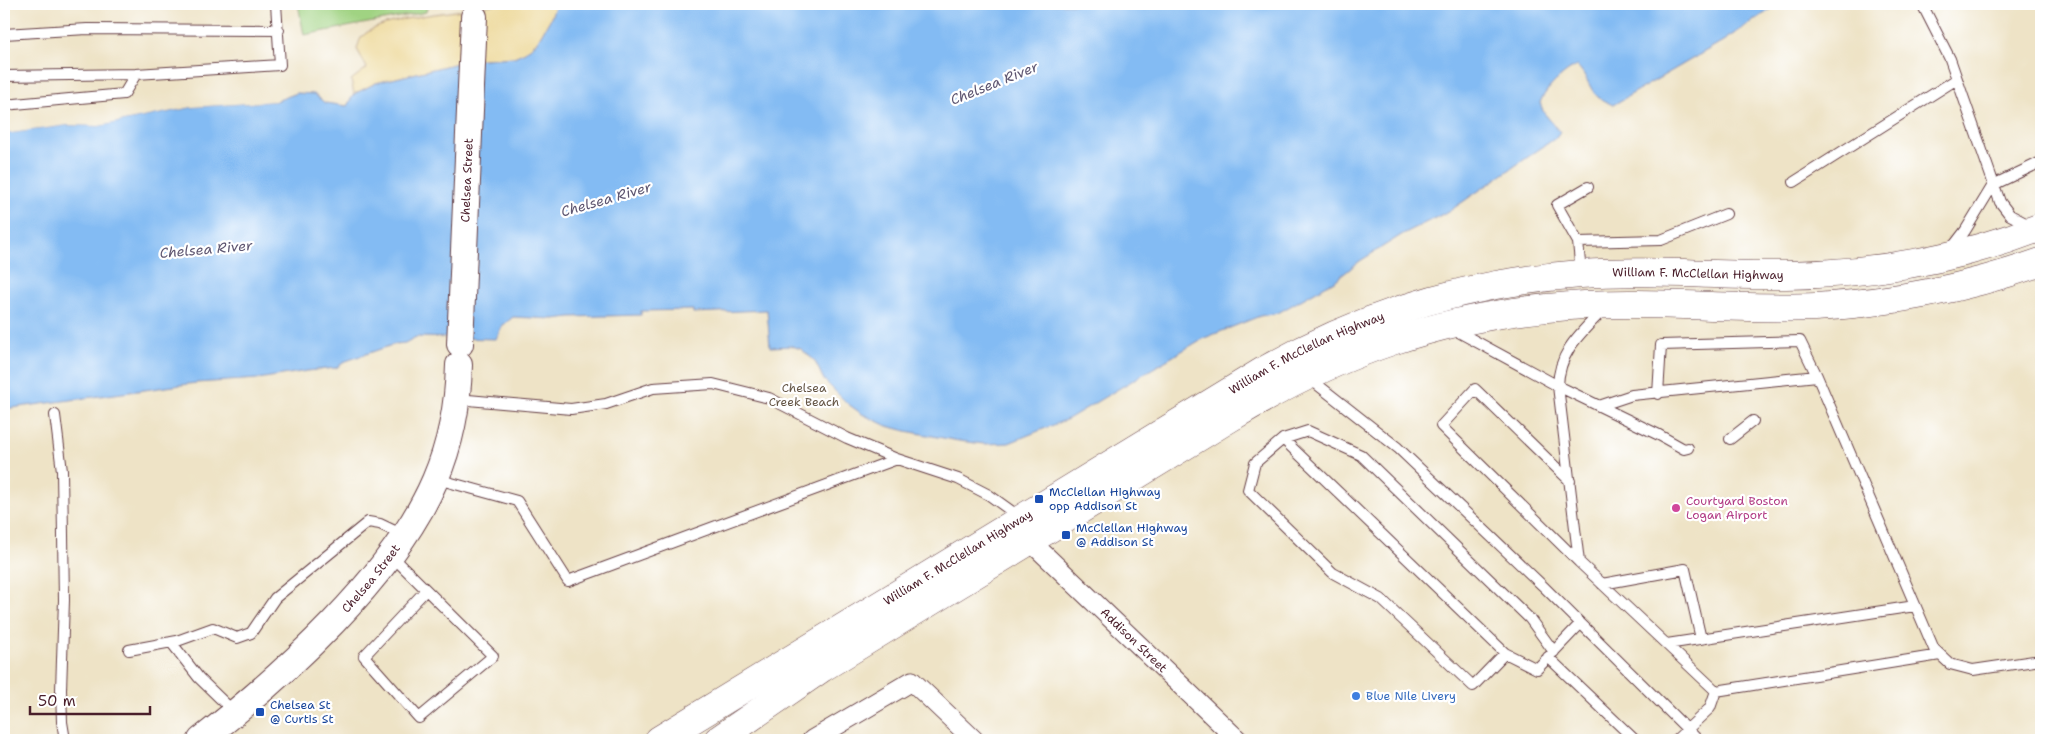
<svg xmlns="http://www.w3.org/2000/svg" width="2045" height="744" font-family="'Shantell Sans',sans-serif">
<style>
.green{fill:#a0d382;stroke:#757956}
.sand{fill:#eeda9e;stroke:#9c7c64}
.water{fill:#83bbf3;stroke:#666d8f}
.pier{fill:#eee3c6}
.lines{fill:none;stroke-linecap:round;stroke-linejoin:round}
.service-casing{stroke:#633c42;stroke-width:12}
.minor-casing{stroke:#633c42;stroke-width:21}
.secondary-casing{stroke:#633c42;stroke-width:28}
.trunk-casing{stroke:#633c42;stroke-width:29}
.service{stroke:#fff;stroke-width:10}
.minor{stroke:#fff;stroke-width:19}
.secondary{stroke:#fff;stroke-width:26}
.trunk{stroke:#fff;stroke-width:28}
.transit-dot{fill:#1a4fb4;stroke:#fff;stroke-width:2}
.hotel-dot{fill:#d1479c;stroke:#fff;stroke-width:2}
.shop-dot{fill:#3f7fe0;stroke:#fff;stroke-width:2}
.labels{text-anchor:middle;stroke-width:4.5;stroke-linejoin:round;paint-order:stroke}
.street-label{font-size:12px;fill:#4a1f2b;stroke:#fff}
.park-label{font-size:12px;fill:#645545;stroke:#fff}
.transit-label{font-size:12px;fill:#164399;stroke:#fff;text-anchor:start}
.hotel-label{font-size:12px;fill:#b23c85;stroke:#fff;text-anchor:start}
.shop-label{font-size:12px;fill:#366cbe;stroke:#fff;text-anchor:start}
.water-label{font-size:14px;font-style:italic;fill:#5e5671;stroke:#fff}
</style>
<rect width="100%" height="100%" fill="#fff"/>
<filter id="ink" filterUnits="userSpaceOnUse"><feTurbulence type="fractalNoise" baseFrequency=".02" numOctaves="2"/><feDisplacementMap in="SourceGraphic" scale="10" xChannelSelector="R" yChannelSelector="G"/><feConvolveMatrix kernelMatrix="1 2 1 2 8 2 1 2 1" color-interpolation-filters="sRGB"/></filter>
<filter id="wash" filterUnits="userSpaceOnUse"><feTurbulence type="fractalNoise" baseFrequency=".0096" numOctaves="4" result="noise"/><feDisplacementMap in="SourceGraphic" scale="20" xChannelSelector="R" yChannelSelector="G"/><feGaussianBlur stdDeviation="1.12" result="paint"/><feColorMatrix in="noise" values="0 0 0 0 0 0 0 0 0 0 0 0 0 0 0 0 0 1.4 0 .05"/><feComposite in="paint" operator="in"/></filter>
<g filter="url(#wash)">
<rect width="100%" height="100%" fill="#eee3c6"/>
<path class="green" d="M 298,4 L 428,4 L 426,12 L 304,35 Z"/>
<path class="sand" d="M 494,4 L 556,4 L 551,18 L 537,42 L 526,52 L 514,57 L 470,60 L 376,83 L 354,94 L 351,80 L 367,68 L 357,49 C 358,46 359,41 361,38 C 378,15 465,13 494,4 Z"/>
<path class="water" d="M 556,4 L 1779,4 L 1723,41 L 1613,105 C 1607,102 1600,100 1595,94 C 1588,85 1586,74 1577,66 C 1565,71 1544,90 1540,103 L 1544,113 L 1560,132 L 1557,137 L 1451,210 L 1403,234 L 1360,261 L 1336,280 L 1278,313 L 1260,316 L 1202,339 L 1068,419 L 1009,443 L 984,444 L 959,441 L 906,431 L 887,426 L 862,414 L 848,404 L 824,380 L 815,361 L 801,349 L 792,346 L 770,347 L 767,310 L 693,313 L 693,310 L 641,311 L 641,315 L 570,317 L 554,319 L 513,317 L 502,326 L 496,339 L 416,337 L 405,343 L 395,344 L 346,361 L 336,368 L 307,371 L 258,379 L 196,383 L 4,409 L 4,134 L 68,125 L 99,126 L 193,107 L 276,101 L 297,93 L 314,94 L 325,103 L 347,106 L 354,94 L 376,83 L 470,60 L 514,57 L 525,52 L 537,42 L 551,18 Z"/>
<path class="pier" d="M 274,99 L 276,101 L 192,107 L 99,126 L 68,125 L 4,134 L 4,131 L 68,123 L 99,124 L 192,104 Z"/>
</g>
<g filter="url(#ink)">
<g class="lines">
<g class="service-casing">
<path id="service" d="M 1922,4 L 1950,59 L 2000,202 L 2010,215 L 2031,226
M 4,34 L 87,29 L 279,30
M 4,76 L 136,74
M 4,105 L 124,94 L 136,74 L 280,65 L 276,4
M 1794,182 L 1957,79
M 1578,242 L 1661,240 L 1726,214
M 1952,248 L 1965,231 L 1993,185 L 2041,162
M 1581,273 L 1578,242 L 1557,205 L 1588,187
M 1603,310 C 1580,334 1559,351 1558,386 L 1579,562 L 1716,691
M 1453,329 L 1558,386 L 1659,435 L 1684,449 L 1688,448
M 1309,378 L 1398,448 L 1544,587 L 1698,740
M 1658,394 L 1661,345 L 1800,341 L 1817,376 L 1934,649 L 1950,664 L 1973,670 L 2041,660
M 457,399 L 571,409 L 606,404 L 653,388 L 713,384 L 769,398 L 847,438 L 897,459
M 1599,406 L 1632,395 L 1817,376
M 55,415 L 62,471 L 64,600 L 61,690 L 62,722 L 65,740
M 1283,439 L 1308,431 L 1361,455 L 1530,619 L 1554,652
M 1730,439 L 1753,421
M 437,479 L 517,501 L 568,581 L 897,459 L 958,479 L 989,495 L 1021,518
M 1570,481 L 1475,389 L 1441,426 L 1579,562
M 391,555 L 493,656 L 419,718 L 364,656 L 426,590
M 1602,584 L 1685,569 L 1701,639
M 171,642 L 199,678 L 234,712
M 1667,644 L 1915,606
M 129,650 L 177,641 L 213,628 L 237,638 L 251,633 L 275,598 L 368,522 L 380,524 L 403,535
M 1505,653 L 1283,439 L 1255,463 L 1248,490 L 1333,573 L 1381,599 L 1473,686 L 1505,653 L 1537,669 L 1580,624
M 1548,657 L 1635,740
M 1716,691 L 1940,655
M 1676,740 L 1710,708 L 1716,691"/>
</g>
<g class="minor-casing">
<g id="minor">
<path id="s1" d="M 1029,540 L 1238,740"/>
<path d="M 812,740 L 912,681 L 974,740"/>
</g>
</g>
<g class="secondary-casing">
<g id="secondary">
<path id="s2" d="M 460,344 L 474,17"/>
<path id="s3" d="M 201,740 C 283,676 394,576 435,480 C 451,443 458,404 459,365"/>
</g>
</g>
<g class="trunk-casing">
<g id="trunk">
<path id="s4" d="M 659,740 L 1265,370 C 1362,315 1469,282 1581,274 C 1649,269 1718,276 1786,275 C 1873,274 1960,259 2041,227"/>
<path d="M 718,740 L 822,668 L 1230,418 C 1339,352 1443,315 1570,306 C 1652,300 1733,310 1815,307 C 1892,303 1968,288 2041,262"/>
</g>
</g>
<use href="#service" class="service"/>
<use href="#minor" class="minor"/>
<use href="#secondary" class="secondary"/>
<use href="#trunk" class="trunk"/>
</g>
</g>
<g class="transit-dot">
<rect x="1034" y="494" width="10" height="10" rx="2.5"/>
<rect x="1061" y="530" width="10" height="10" rx="2.5"/>
<rect x="255" y="707" width="10" height="10" rx="2.5"/>
</g>
<circle class="hotel-dot" cx="1676" cy="508" r="5"/>
<circle class="shop-dot" cx="1356" cy="696" r="5"/>
<g class="labels">
<g class="street-label">
<text dy="4" stroke="none"><textPath href="#s2" startOffset="164">Chelsea Street</textPath></text>
<text dy="4" stroke="none"><textPath href="#s4" startOffset="1160">William F. McClellan Highway</textPath></text>
<text dy="4" stroke="none"><textPath href="#s4" startOffset="755">William F. McClellan Highway</textPath></text>
<text dy="4" stroke="none"><textPath href="#s4" startOffset="350">William F. McClellan Highway</textPath></text>
<text dy="4" stroke="none"><textPath href="#s3" startOffset="235">Chelsea Street</textPath></text>
<text dy="4" stroke="none"><textPath href="#s1" startOffset="145">Addison Street</textPath></text>
</g>
<g class="park-label">
<text x="804" y="392">Chelsea<tspan x="804" dy="14">Creek Beach</tspan></text>
</g>
<g class="transit-label">
<text x="1049" y="496">McClellan Highway<tspan x="1049" dy="14">opp Addison St</tspan></text>
<text x="1076" y="532">McClellan Highway<tspan x="1076" dy="14">@ Addison St</tspan></text>
<text x="270" y="709">Chelsea St<tspan x="270" dy="14">@ Curtis St</tspan></text>
</g>
<g class="hotel-label">
<text x="1686" y="505">Courtyard Boston<tspan x="1686" dy="14">Logan Airport</tspan></text>
</g>
<g class="shop-label">
<text x="1366" y="700">Blue Nile Livery</text>
</g>
<g class="water-label">
<text transform="translate(994 83) rotate(-22)" y="5">Chelsea River</text>
<text transform="translate(606 199) rotate(-16)" y="5">Chelsea River</text>
<text transform="translate(206 249) rotate(-5)" y="5">Chelsea River</text>
</g>
</g>
<rect width="2045" height="744" fill="none" stroke="#fff" stroke-width="20"/>
<path d="M30 706v8h120v-8" fill="none" stroke="#4a1f2b" stroke-width="2.5"/>
<text x="38" y="706" font-size="15" fill="#4a1f2b" stroke="#ffffff" stroke-width="4" paint-order="stroke">50 m</text>
</svg>
